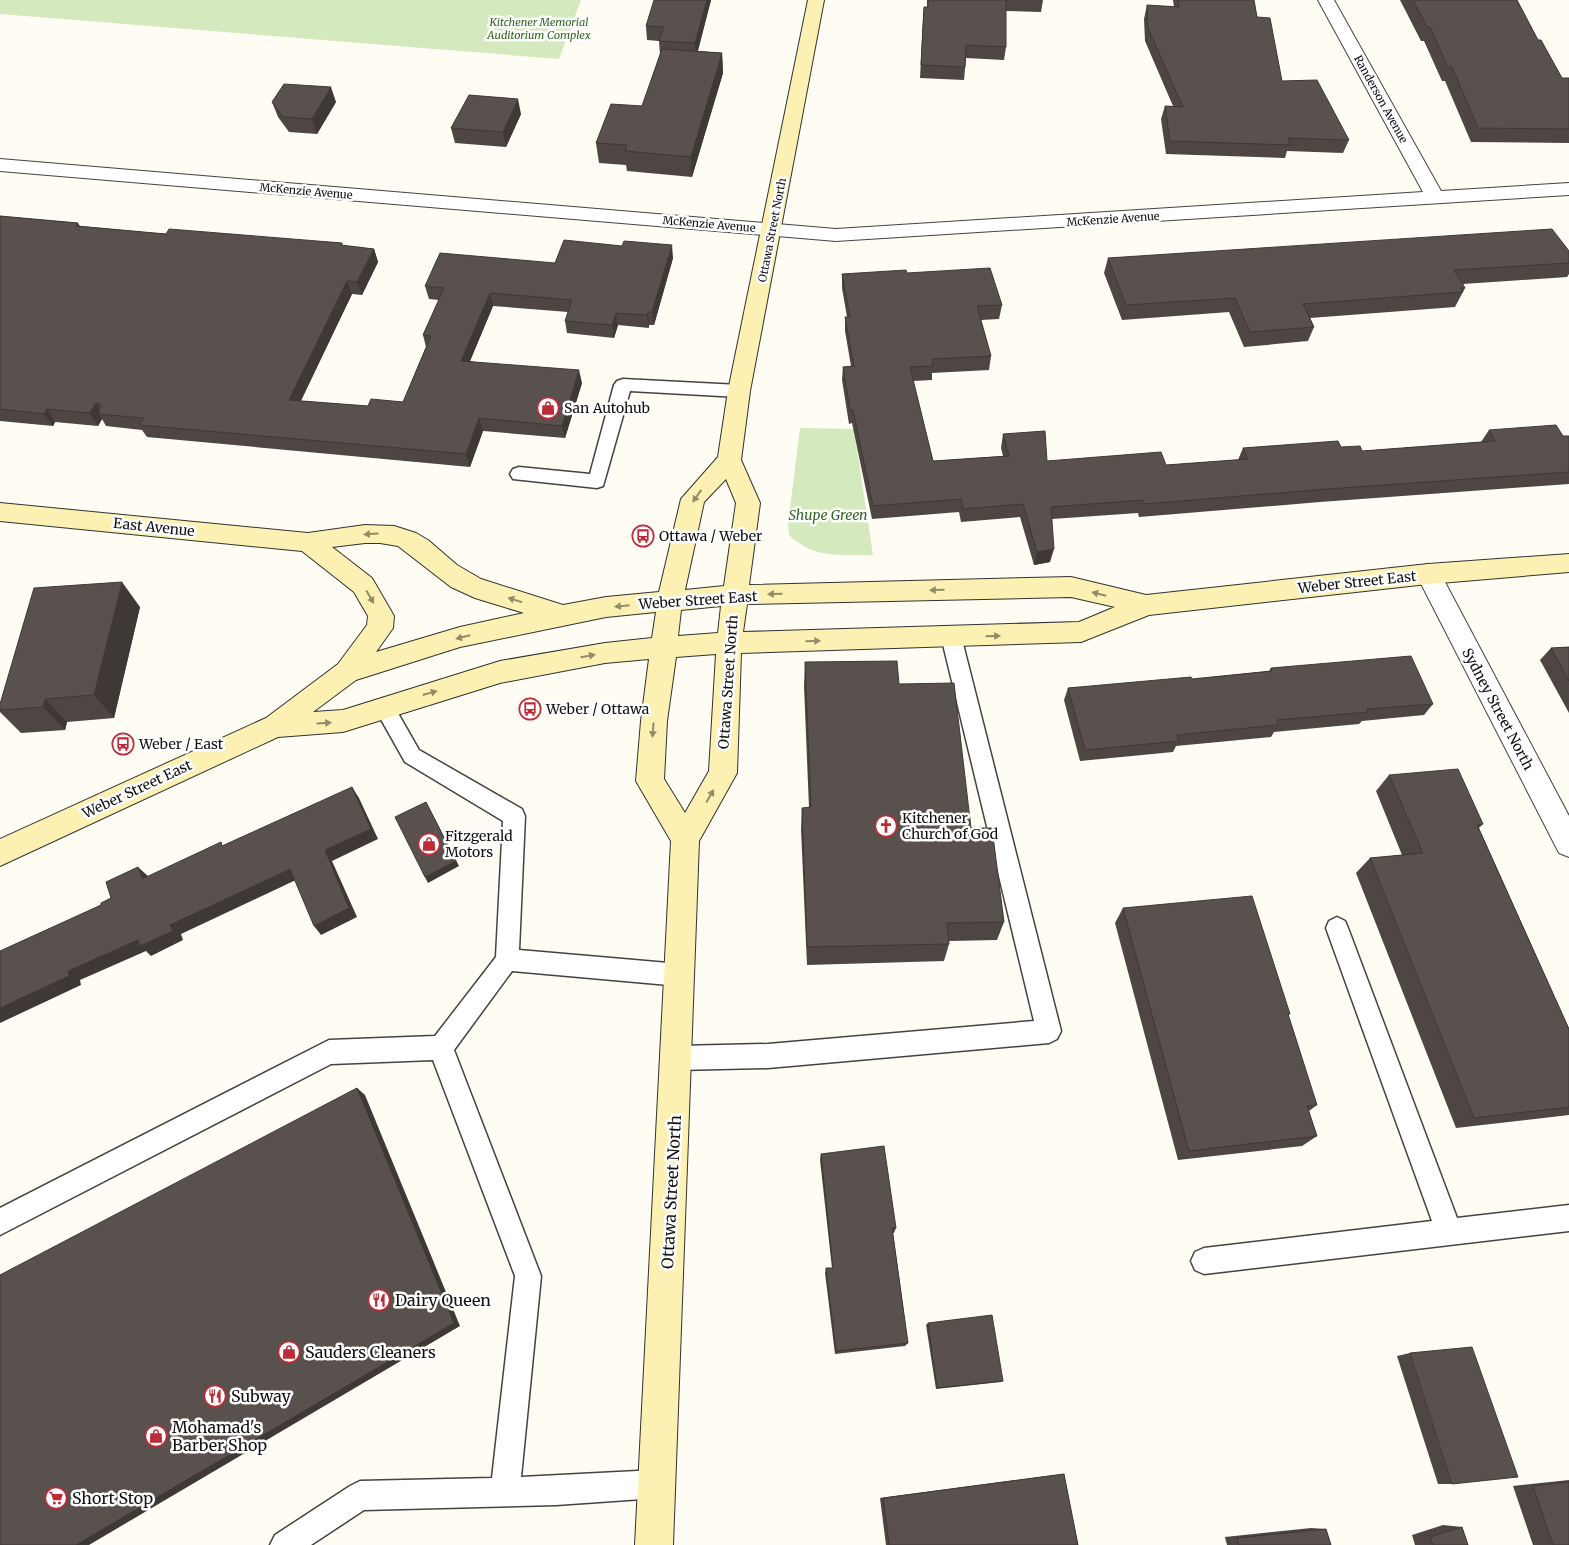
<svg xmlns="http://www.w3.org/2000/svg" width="1569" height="1545" font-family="Merriweather,serif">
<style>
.green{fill:#d5e9be}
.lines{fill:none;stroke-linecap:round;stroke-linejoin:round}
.lane-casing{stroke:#434343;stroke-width:3}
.street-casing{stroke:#434343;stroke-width:2}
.secondary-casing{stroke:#323232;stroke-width:2}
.lane{fill:#fff;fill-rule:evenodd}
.street{fill:#fff;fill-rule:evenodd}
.secondary{fill:#fcf1b2;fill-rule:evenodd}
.wall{fill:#4d4642}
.shaded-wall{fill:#3e3936}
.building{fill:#59514d;stroke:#3e3936}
.oneway{fill:#928c69}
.labels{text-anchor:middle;stroke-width:5;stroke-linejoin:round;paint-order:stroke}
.far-park-label{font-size:11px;font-style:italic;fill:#326722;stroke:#fff}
.far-street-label{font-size:11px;fill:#101010;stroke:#fff}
.poi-label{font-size:14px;fill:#101010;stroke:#fff;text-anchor:start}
.park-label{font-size:14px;font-style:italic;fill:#326722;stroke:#fff}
.street-label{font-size:14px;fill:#101010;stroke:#fff}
.near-street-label{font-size:16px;fill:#101010;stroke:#fff}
.near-poi-label{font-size:16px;fill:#101010;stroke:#fff;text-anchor:start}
</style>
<rect width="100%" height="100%" fill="#fffcf4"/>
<path class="green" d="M 0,0 L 581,0 L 559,59 L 0,14 Z
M 800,428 L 854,429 L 873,555 C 841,555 814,559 789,535 L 788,525 Z"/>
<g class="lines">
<g class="lane-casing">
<path id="lane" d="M 623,379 L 739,385 L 745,387 L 748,391 L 745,395 L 739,397 L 630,391 L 603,486 L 597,488 L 513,479 L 510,474 L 513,469 L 519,467 L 590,474 L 614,385 L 617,381 Z
M 951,628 L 958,630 L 961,636 L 1061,1031 L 1057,1039 L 1049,1043 L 768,1068 L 677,1070 L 668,1066 L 665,1058 L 668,1050 L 677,1046 L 768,1044 L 1034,1021 L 941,636 L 944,630 Z
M 384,698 L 391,701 L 419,750 L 522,809 L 525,816 L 519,950 L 680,964 L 688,967 L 692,975 L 688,983 L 680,986 L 512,971 L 454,1050 L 541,1276 L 521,1477 L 657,1470 L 667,1474 L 671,1484 L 667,1494 L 657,1498 L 556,1505 L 364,1510 L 311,1545 L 270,1545 L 275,1535 L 350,1486 L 360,1481 L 492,1478 L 515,1276 L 433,1060 L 331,1064 L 0,1235 L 0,1208 L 329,1040 L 435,1036 L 496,957 L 503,821 L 405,762 L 374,707 L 377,701 Z
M 1337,917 L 1345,921 L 1348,928 L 1457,1218 L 1569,1205 L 1569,1231 L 1204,1274 L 1195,1270 L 1191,1261 L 1195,1252 L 1204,1248 L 1432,1221 L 1326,928 L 1329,921 Z"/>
</g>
<g class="street-casing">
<path id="street" d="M 1318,0 L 1334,0 L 1441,191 L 1569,183 L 1569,195 L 836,241 L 0,171 L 0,159 L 836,229 L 1423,192 Z
M 1428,564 L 1437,567 L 1569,816 L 1569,857 L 1559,853 L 1416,574 L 1419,567 Z"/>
</g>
<g class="secondary-casing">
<path id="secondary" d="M 808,0 L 824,0 L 750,391 L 741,460 L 760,503 L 749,585 L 1071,577 L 1146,595 L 1428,564 L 1569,554 L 1569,572 L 1428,584 L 1149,615 L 1081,642 L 741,653 L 737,773 L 699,841 L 673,1545 L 635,1545 L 671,841 L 636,781 L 641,721 L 649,659 L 605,663 L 500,683 L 343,732 L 278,737 L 0,866 L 0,839 L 266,718 L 338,664 L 367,625 L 368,616 L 354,592 L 302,551 L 0,521 L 0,503 L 308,533 L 365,525 L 394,526 L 416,533 L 428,540 L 457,565 L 481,579 L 563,605 L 606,597 L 659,592 L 681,499 L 718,457 L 728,391 ZM 726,479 L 736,503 L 724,586 L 685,590 L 704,502 ZM 365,543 L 380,543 L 398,546 L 451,587 L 475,598 L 524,613 L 460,627 L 376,652 L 393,628 L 394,616 L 372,578 L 332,547 ZM 1071,597 L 1115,607 L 1079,622 L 743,632 L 747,604 ZM 721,606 L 718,633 L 678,636 L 681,610 ZM 656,612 L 652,638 L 605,643 L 500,661 L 343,710 L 313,712 L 356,680 L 460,647 L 606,617 ZM 716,654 L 709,771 L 685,813 L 664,779 L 667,721 L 676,657 Z"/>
</g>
<use href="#lane" class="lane"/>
<use href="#street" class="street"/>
<use href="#secondary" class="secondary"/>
</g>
<path class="wall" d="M 711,0 L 698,51 L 722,53 L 723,73 L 692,177 L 627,171 L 626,165 L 599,163 L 596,143 L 642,106 L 660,54 L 659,41 L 647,40 L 646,26 Z
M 927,0 L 1043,0 L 1041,12 L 1006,11 L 1006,47 L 1004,60 L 966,58 L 964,80 L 920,78 L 923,19 L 924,7 L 927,7 Z
M 1173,0 L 1254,0 L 1257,17 L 1282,81 L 1349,140 L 1343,153 L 1287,151 L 1285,158 L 1166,154 L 1161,119 L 1165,106 L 1173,106 L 1145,41 L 1144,19 L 1147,5 L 1174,7 Z
M 1400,0 L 1517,0 L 1538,40 L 1562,78 L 1569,78 L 1569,143 L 1471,142 L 1445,81 L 1442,81 L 1424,41 L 1421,41 Z
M 272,102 L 336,102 L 317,134 L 289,132 L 278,117 Z
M 521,114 L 506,147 L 455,143 L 451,128 Z
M 0,216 L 78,223 L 80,226 L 166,234 L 342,243 L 343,246 L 374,249 L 378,262 L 362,295 L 352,294 L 301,401 L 368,406 L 403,402 L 426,347 L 423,335 L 439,300 L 429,299 L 425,286 L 555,263 L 673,258 L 654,325 L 649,325 L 649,328 L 618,325 L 614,338 L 567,333 L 565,321 L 568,312 L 493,306 L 470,361 L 582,383 L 565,438 L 483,431 L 470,467 L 147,437 L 142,430 L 106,426 L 102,419 L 98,426 L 55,422 L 53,426 L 0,421 Z
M 1569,251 L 1569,274 L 1567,277 L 1463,284 L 1465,288 L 1455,307 L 1310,318 L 1314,327 L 1308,341 L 1244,347 L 1229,312 L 1122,320 L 1104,273 L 1108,258 Z
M 907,273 L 1002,305 L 999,319 L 981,320 L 991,356 L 989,370 L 932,373 L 932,380 L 913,381 L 933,461 L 1003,456 L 1001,448 L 1003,434 L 1047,461 L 1166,465 L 1238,460 L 1243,448 L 1341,447 L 1362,451 L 1481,442 L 1489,430 L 1563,436 L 1569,436 L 1569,484 L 1320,502 L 1139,517 L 1138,513 L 1052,519 L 1050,562 L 1034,565 L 1020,517 L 961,522 L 959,512 L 872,519 L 852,423 L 849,424 L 842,380 L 843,367 L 851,366 L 845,331 L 845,317 L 847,317 L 842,288 L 842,274 Z
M 140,607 L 114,718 L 67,722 L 65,730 L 21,733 L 0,712 L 0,704 Z
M 1569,647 L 1569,713 L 1540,660 L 1551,648 Z
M 805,662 L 899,684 L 971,828 L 1004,922 L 997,940 L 949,941 L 949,944 L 944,961 L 807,965 L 801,829 L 802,808 L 809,808 L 804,686 Z
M 1271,668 L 1433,704 L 1424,715 L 1362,721 L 1359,724 L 1274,732 L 1271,737 L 1176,746 L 1173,752 L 1080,761 L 1064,700 L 1068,688 L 1192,679 L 1269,671 Z
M 1389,775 L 1483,824 L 1479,828 L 1569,1029 L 1569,1115 L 1456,1128 L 1356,873 L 1370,858 L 1402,855 L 1376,791 Z
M 1123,908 L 1290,1014 L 1288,1015 L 1317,1105 L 1309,1111 L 1317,1136 L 1302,1146 L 1178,1160 L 1115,923 Z
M 821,1154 L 896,1228 L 894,1233 L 893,1233 L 908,1343 L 905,1346 L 835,1354 L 825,1273 L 826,1268 L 832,1268 L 820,1160 Z
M 928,1323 L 1003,1381 L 1001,1382 L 936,1389 L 926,1325 Z
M 1410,1353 L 1452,1484 L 1438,1484 L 1397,1356 Z
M 1064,1474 L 1078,1545 L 886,1545 L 880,1498 L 1055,1475 Z
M 1569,1480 L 1569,1545 L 1533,1545 L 1513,1486 Z
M 1443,1525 L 1462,1527 L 1468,1545 L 1415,1545 L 1412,1535 Z
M 1311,1528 L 1326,1529 L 1331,1545 L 1227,1545 L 1225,1537 Z"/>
<path class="shaded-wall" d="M 707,0 L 711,0 L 696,57 L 695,43 Z
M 722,53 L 723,73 L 692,177 L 691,157 Z
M 331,87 L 336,102 L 317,134 L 312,119 Z
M 518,99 L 521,114 L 506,147 L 503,132 Z
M 672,245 L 673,258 L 654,325 L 652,312 Z
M 374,249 L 378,262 L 362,295 L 357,282 Z
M 347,281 L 352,294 L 295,412 L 289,400 Z
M 490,293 L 493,306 L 465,373 L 461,361 Z
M 648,312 L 649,325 L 649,328 L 647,315 Z
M 616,313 L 618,325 L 614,338 L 612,325 Z
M 579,370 L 582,383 L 565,438 L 562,426 Z
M 96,403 L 103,414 L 98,414 L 102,419 L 98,426 L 90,413 Z
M 47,409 L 55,422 L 53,426 L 44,414 Z
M 479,418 L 483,431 L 470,467 L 466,454 Z
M 1054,549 L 1050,562 L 1034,565 L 1037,552 Z
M 122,582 L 140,607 L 114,718 L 94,695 Z
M 45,699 L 67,722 L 65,730 L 43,707 Z
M 352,787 L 359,798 L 378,839 L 332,861 L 357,917 L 321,935 L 314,926 L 325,850 Z
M 426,802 L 459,866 L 428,883 L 425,877 Z
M 138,867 L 149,877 L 142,879 Z
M 290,869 L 298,879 L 181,934 L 183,940 L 151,956 L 146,951 L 80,980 L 81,985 L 0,1023 L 0,1008 L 68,971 Z
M 357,1088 L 365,1095 L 460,1326 L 89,1545 L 76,1545 Z"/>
<path class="building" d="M 654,0 L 707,0 L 695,43 L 659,41 L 664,27 L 646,26 Z
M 928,0 L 1006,0 L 1006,47 L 966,45 L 965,67 L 921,65 L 924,7 L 928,7 Z
M 1178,0 L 1254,0 L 1257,17 L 1270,18 L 1282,81 L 1317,80 L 1349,140 L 1288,138 L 1290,145 L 1170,141 L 1165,106 L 1183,107 L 1148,28 L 1147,5 L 1179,7 Z
M 1413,0 L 1517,0 L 1538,40 L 1541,40 L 1562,78 L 1569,78 L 1569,129 L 1478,128 L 1452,67 L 1448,67 L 1430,27 L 1427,27 Z
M 662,49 L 722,53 L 691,157 L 625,151 L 627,145 L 596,143 L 611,104 L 642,106 Z
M 284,84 L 331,87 L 312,119 L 283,117 L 272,102 Z
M 469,95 L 518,99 L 503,132 L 451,128 Z
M 0,216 L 78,223 L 76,226 L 166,234 L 169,229 L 342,243 L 341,245 L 374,249 L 357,282 L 347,281 L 289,400 L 368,406 L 371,399 L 403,402 L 431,336 L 423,335 L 444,288 L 425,286 L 440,253 L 555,263 L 564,240 L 622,246 L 624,241 L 672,245 L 652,312 L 648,312 L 647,315 L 616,313 L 612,325 L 565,321 L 572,300 L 490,293 L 461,361 L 579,370 L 562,426 L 479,418 L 466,454 L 139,425 L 144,418 L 98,414 L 101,405 L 96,403 L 90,413 L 47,409 L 44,414 L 0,409 Z
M 1552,229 L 1569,251 L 1569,263 L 1454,270 L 1465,288 L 1461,288 L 1463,292 L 1303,304 L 1314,327 L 1250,332 L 1235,298 L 1126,305 L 1108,258 Z
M 990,268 L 1002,305 L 977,306 L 991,356 L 932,359 L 933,366 L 910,367 L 933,461 L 1009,456 L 1003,434 L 1045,431 L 1047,461 L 1161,452 L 1166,465 L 1248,459 L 1243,448 L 1338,441 L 1341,447 L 1360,446 L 1362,451 L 1495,441 L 1489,430 L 1556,425 L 1563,436 L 1569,436 L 1569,472 L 1327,489 L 1144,504 L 1143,500 L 1051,507 L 1054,549 L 1037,552 L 1023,504 L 963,509 L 961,499 L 873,506 L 853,410 L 850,410 L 843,367 L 854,366 L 845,317 L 850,317 L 842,274 L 906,270 L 907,273 Z
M 122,582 L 94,695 L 45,699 L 43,707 L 0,710 L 0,704 L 34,588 Z
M 1569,647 L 1569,681 L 1551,648 Z
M 1411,656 L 1433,704 L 1367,709 L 1368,712 L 1277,720 L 1278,725 L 1177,735 L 1179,741 L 1085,750 L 1068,688 L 1191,677 L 1192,679 L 1272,671 L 1271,668 Z
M 897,661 L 899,684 L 954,683 L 971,828 L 992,828 L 1004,922 L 947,923 L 949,944 L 807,947 L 802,808 L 811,807 L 805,662 Z
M 1458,769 L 1483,824 L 1477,825 L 1569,1029 L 1569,1107 L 1474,1118 L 1370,858 L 1423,853 L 1389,775 Z
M 352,787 L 371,829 L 325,850 L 349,908 L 314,926 L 290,869 L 170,925 L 173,931 L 140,946 L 138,940 L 68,971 L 69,976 L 0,1008 L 0,951 L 101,905 L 101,903 L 111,898 L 106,882 L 138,867 L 142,879 L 221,842 L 222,846 Z
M 426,802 L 456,861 L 425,877 L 395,817 Z
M 1252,896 L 1290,1014 L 1288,1014 L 1317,1105 L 1307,1106 L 1317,1136 L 1189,1151 L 1123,908 Z
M 357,1088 L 454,1323 L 76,1545 L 0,1545 L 0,1275 Z
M 884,1146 L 896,1228 L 892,1228 L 908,1343 L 836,1351 L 826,1268 L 833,1268 L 821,1154 Z
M 992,1315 L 1003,1381 L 937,1388 L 928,1323 Z
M 1472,1347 L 1518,1477 L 1452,1484 L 1410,1353 Z
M 1064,1474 L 1078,1545 L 889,1545 L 883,1498 Z
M 1569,1482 L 1569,1545 L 1553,1545 L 1533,1486 Z
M 1462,1527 L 1468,1545 L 1433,1545 L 1430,1537 Z
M 1326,1529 L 1331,1545 L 1239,1545 L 1237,1538 Z"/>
<defs><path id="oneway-solid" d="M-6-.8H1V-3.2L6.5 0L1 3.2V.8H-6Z" transform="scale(1.25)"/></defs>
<g class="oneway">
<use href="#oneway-solid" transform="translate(697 496) rotate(125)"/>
<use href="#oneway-solid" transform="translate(371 534) rotate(176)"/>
<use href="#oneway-solid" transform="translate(937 590) rotate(179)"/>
<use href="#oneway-solid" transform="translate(775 594) rotate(179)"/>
<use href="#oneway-solid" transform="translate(1099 594) rotate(-166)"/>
<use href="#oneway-solid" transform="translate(370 597) rotate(60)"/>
<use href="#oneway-solid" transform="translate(515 600) rotate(-162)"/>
<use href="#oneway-solid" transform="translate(622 606) rotate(174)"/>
<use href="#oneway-solid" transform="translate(993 636) rotate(-1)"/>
<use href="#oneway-solid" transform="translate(463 637) rotate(166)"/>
<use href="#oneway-solid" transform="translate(813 641) rotate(-2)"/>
<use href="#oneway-solid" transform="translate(588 656) rotate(-10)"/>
<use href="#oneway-solid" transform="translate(430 693) rotate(-16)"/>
<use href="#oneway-solid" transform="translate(324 723) rotate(-4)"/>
<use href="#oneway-solid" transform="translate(653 730) rotate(94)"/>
<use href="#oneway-solid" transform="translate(710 796) rotate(-60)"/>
</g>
<defs>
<g id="shop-ring" transform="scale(1.125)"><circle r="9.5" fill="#fff" stroke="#bc2c37" stroke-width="1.5"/><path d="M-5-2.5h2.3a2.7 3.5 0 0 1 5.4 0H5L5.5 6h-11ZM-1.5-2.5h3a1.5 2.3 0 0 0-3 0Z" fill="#bc2c37"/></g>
<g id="bus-ring" transform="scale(1.125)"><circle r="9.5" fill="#fff" stroke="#bc2c37" stroke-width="1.5"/><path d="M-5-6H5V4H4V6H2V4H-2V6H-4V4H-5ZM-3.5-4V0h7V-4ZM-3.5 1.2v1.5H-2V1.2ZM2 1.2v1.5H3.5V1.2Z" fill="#bc2c37"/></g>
<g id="church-ring" transform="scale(1.125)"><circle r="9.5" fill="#fff" stroke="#bc2c37" stroke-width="1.5"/><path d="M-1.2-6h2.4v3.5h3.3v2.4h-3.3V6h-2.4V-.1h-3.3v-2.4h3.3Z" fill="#bc2c37"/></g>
<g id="restaurant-ring" transform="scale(1.125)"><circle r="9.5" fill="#fff" stroke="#bc2c37" stroke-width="1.5"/><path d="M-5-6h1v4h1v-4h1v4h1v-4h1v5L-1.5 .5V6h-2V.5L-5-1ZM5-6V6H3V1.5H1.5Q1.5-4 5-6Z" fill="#bc2c37"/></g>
<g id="supermarket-ring" transform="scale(1.125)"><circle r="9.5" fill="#fff" stroke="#bc2c37" stroke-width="1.5"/><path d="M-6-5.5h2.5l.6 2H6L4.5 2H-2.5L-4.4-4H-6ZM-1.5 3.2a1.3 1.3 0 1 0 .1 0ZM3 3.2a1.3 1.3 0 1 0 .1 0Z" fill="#bc2c37"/></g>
</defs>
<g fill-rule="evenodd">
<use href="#shop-ring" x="548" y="408"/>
<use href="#bus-ring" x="643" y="536"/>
<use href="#bus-ring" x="530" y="709"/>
<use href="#bus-ring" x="123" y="744"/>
<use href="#church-ring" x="886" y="826"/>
<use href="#shop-ring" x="429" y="844"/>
<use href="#restaurant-ring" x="379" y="1300"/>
<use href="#shop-ring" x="289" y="1352"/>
<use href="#restaurant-ring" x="215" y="1396"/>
<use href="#shop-ring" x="156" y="1436"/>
<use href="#supermarket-ring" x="56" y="1498"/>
</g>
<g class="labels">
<g class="far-park-label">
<text x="539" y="26">Kitchener Memorial<tspan x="539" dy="13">Auditorium Complex</tspan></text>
</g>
<g class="far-street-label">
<text transform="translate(1381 99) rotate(61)" y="4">Randerson Avenue</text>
<text transform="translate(306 191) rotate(5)" y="4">McKenzie Avenue</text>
<text transform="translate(1113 219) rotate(-4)" y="4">McKenzie Avenue</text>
<text transform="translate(709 224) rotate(5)" y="4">McKenzie Avenue</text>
<text transform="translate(772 230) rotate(-79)" y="4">Ottawa Street North</text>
</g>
<g class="poi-label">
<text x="564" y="413">San Autohub</text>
<text x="659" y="541">Ottawa / Weber</text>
<text x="546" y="714">Weber / Ottawa</text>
<text x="139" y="749">Weber / East</text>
<text x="902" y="823">Kitchener<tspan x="902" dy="16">Church of God</tspan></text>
<text x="445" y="841">Fitzgerald<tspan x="445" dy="16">Motors</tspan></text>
</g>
<g class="park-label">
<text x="828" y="520">Shupe Green</text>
</g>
<g class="street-label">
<text transform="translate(154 527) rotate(6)" y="5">East Avenue</text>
<text transform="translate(1357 582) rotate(-6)" y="5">Weber Street East</text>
<text transform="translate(698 600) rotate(-4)" y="5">Weber Street East</text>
<text transform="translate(728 682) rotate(-86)" y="5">Ottawa Street North</text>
<text transform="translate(1498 709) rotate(62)" y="5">Sydney Street North</text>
<text transform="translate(137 789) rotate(-25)" y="5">Weber Street East</text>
</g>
<g class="near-street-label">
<text transform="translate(671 1192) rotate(-87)" y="6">Ottawa Street North</text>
</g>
<g class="near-poi-label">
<text x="395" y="1306">Dairy Queen</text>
<text x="305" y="1358">Sauders Cleaners</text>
<text x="231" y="1402">Subway</text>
<text x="172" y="1433">Mohamad's<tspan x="172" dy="18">Barber Shop</tspan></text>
<text x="72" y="1504">Short Stop</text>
</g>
</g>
</svg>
